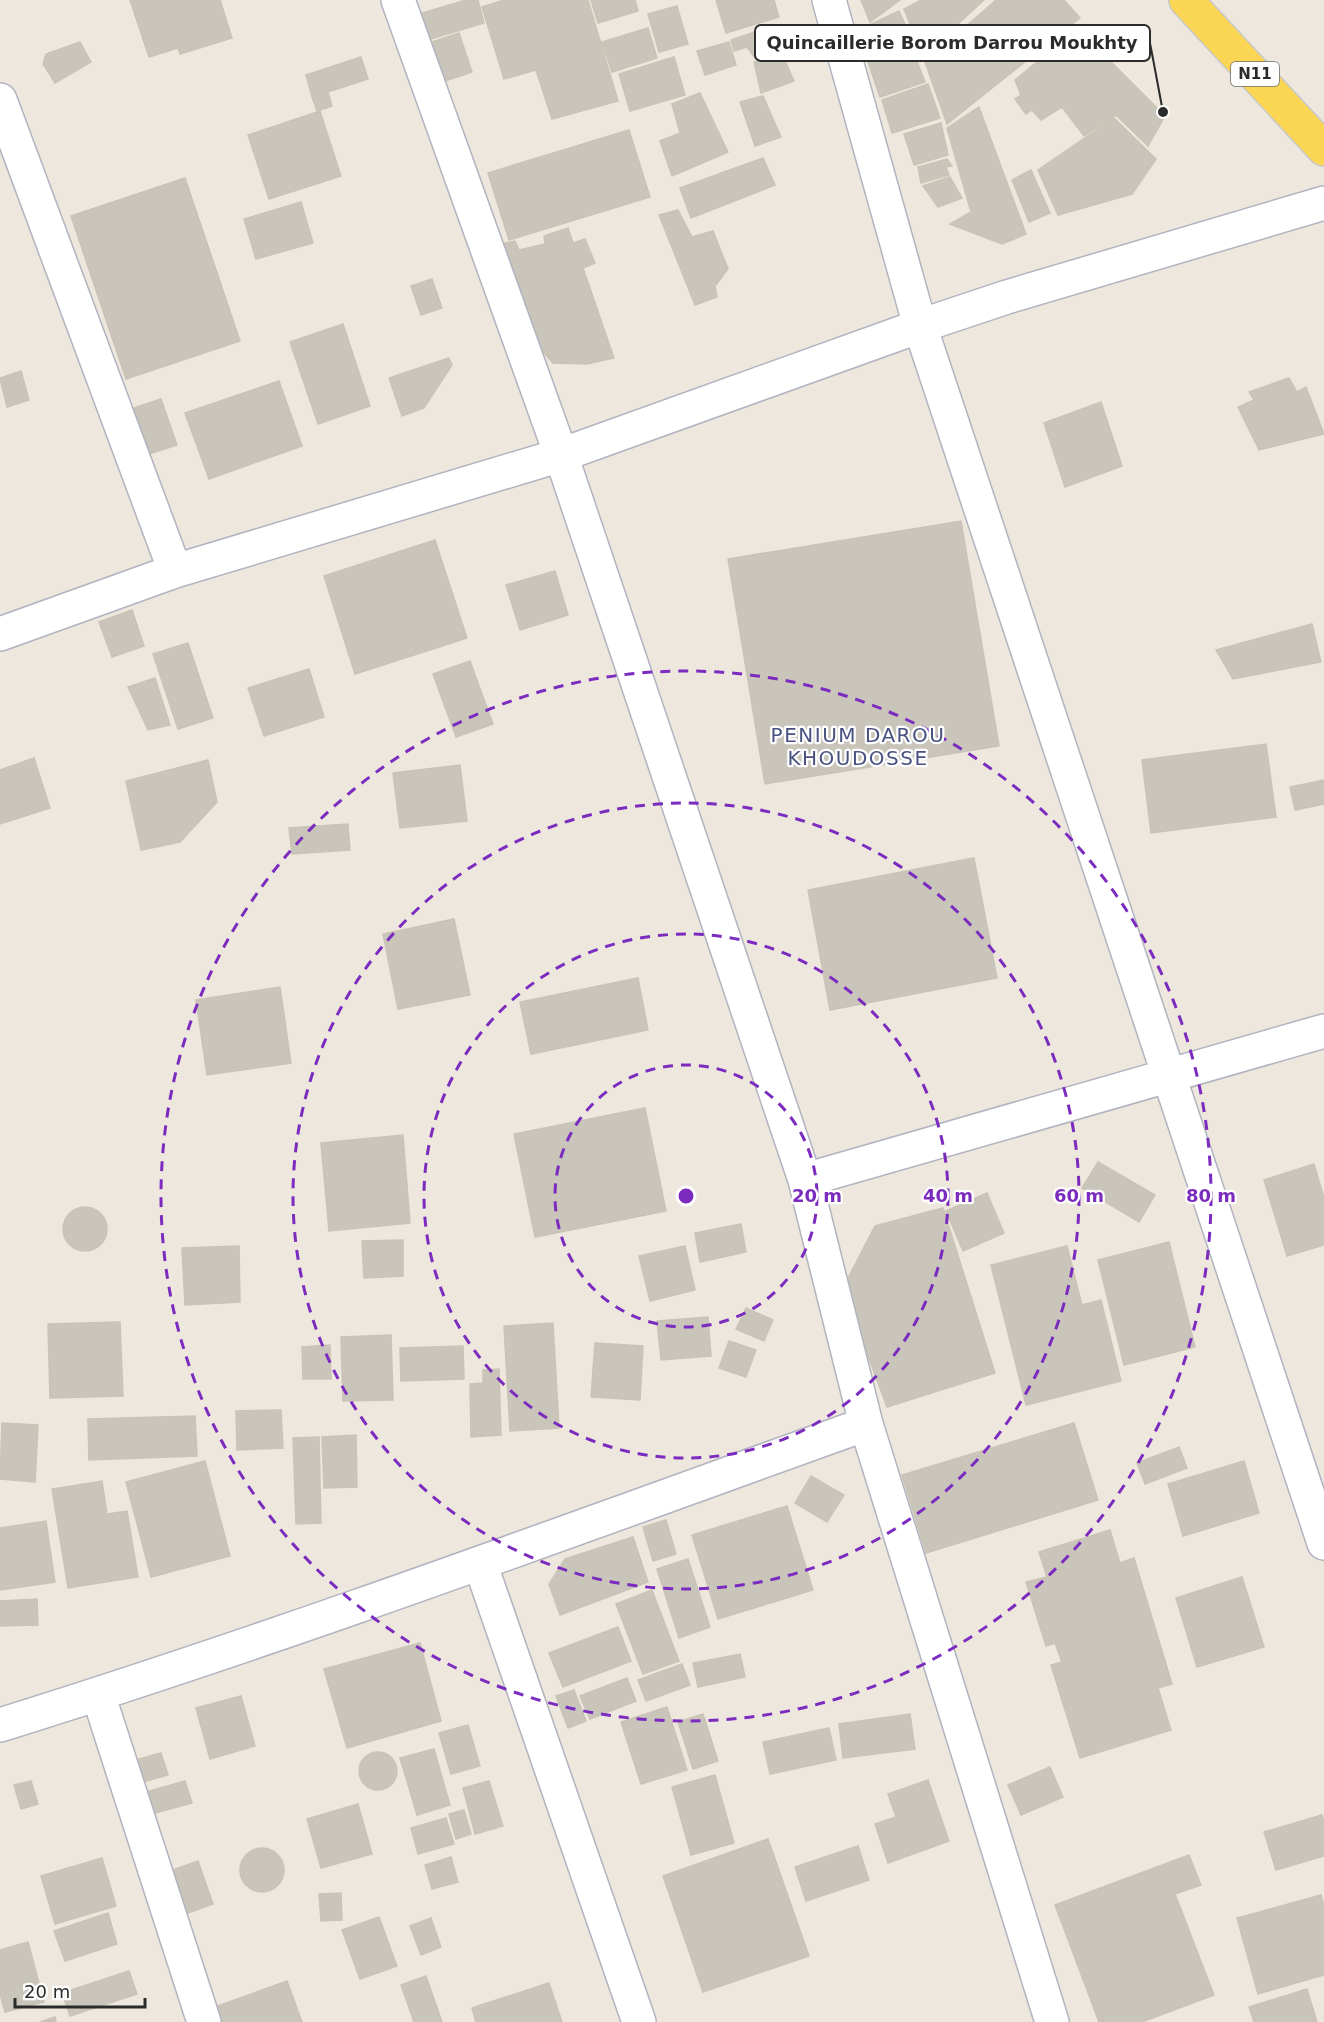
<svg xmlns="http://www.w3.org/2000/svg" width="1324" height="2022" font-family="'DejaVu Sans',sans-serif">
<style>
.building{fill:#c9c5bb;stroke:#cac3b6;stroke-width:1.5}
.lines{fill:none;stroke-linecap:round;stroke-linejoin:round}
.street-casing{stroke:#b1b3c0;stroke-width:36}
.secondary-casing{stroke:#b1b3c0;stroke-width:36}
.primary-casing{stroke:#c8c8c8;stroke-width:36}
.street{stroke:#fff;stroke-width:33}
.secondary{stroke:#fff;stroke-width:33}
.primary{stroke:#fbd655;stroke-width:33}
.ring{fill:none;stroke:#7b2cbf;stroke-width:3;stroke-dasharray:10 8}
.labels{text-anchor:middle;stroke-width:4.5;stroke-linejoin:round;paint-order:stroke}
.shield{fill:#fff;stroke:#6b6b6b;stroke-width:1.5}
.shield-label{font-size:15px;font-weight:bold;fill:#2b2b2b}
.quarter-label{font-size:20px;letter-spacing:1.5px;fill:#485180;stroke:#fff}
.centre{fill:#7b2cbf;stroke:#fff;stroke-width:3}
.ring-label{font-size:18px;text-anchor:middle;font-weight:bold;fill:#7b2cbf;stroke:#fff;stroke-width:4.5;stroke-linejoin:round;paint-order:stroke}
.leader{fill:none;stroke:#2b2b2b;stroke-width:2}
.callout-dot{fill:#2b2b2b;stroke:#fff;stroke-width:2}
.callout{fill:#fff;stroke:#2b2b2b;stroke-width:2}
.callout-label{font-size:18px;text-anchor:middle;font-weight:bold;fill:#2b2b2b}
</style>
<rect width="100%" height="100%" fill="#eee7dd"/>
<path class="building" d="M 130,0 L 163,0 L 178,48 L 149,57 Z
M 163,0 L 220,0 L 232,38 L 180,54 Z
M 466,0 L 478,0 L 484,23 L 427,40 L 419,14 Z
M 504,0 L 588,0 L 618,101 L 552,119 L 536,70 L 504,79 L 482,7 Z
M 591,0 L 635,0 L 638,11 L 598,23 Z
M 716,0 L 774,0 L 779,17 L 726,33 Z
M 861,0 L 900,0 L 870,22 Z
M 921,0 L 984,0 L 923,56 L 904,9 Z
M 996,0 L 1064,0 L 1080,18 L 947,124 L 925,62 Z
M 677,6 L 688,44 L 659,52 L 648,14 Z
M 899,11 L 909,33 L 876,51 L 867,26 Z
M 775,25 L 786,51 L 755,58 L 747,47 L 734,51 L 731,40 Z
M 648,28 L 657,58 L 612,72 L 602,42 Z
M 459,33 L 472,72 L 442,82 L 429,43 Z
M 1072,33 L 1089,52 L 1097,48 L 1165,116 L 1148,146 L 1116,115 L 1084,136 L 1062,107 L 1041,120 L 1032,110 L 1026,114 L 1015,99 L 1021,95 L 1015,80 Z
M 909,40 L 925,82 L 880,97 L 867,59 Z
M 80,42 L 91,62 L 55,83 L 43,64 L 46,54 Z
M 729,42 L 736,65 L 705,75 L 697,51 Z
M 783,56 L 794,81 L 761,93 L 754,62 Z
M 361,57 L 368,79 L 312,97 L 306,75 Z
M 674,57 L 685,95 L 630,111 L 619,74 Z
M 928,84 L 940,118 L 892,133 L 882,100 Z
M 328,92 L 332,106 L 317,111 L 312,97 Z
M 700,93 L 728,152 L 672,176 L 660,141 L 680,133 L 672,104 Z
M 763,96 L 781,137 L 755,146 L 740,102 Z
M 979,107 L 1026,234 L 1002,244 L 950,224 L 971,212 L 947,128 Z
M 320,111 L 341,176 L 269,199 L 248,135 Z
M 1114,118 L 1156,159 L 1132,194 L 1058,215 L 1038,170 Z
M 941,123 L 948,155 L 914,165 L 904,134 Z
M 629,130 L 650,197 L 509,240 L 488,173 Z
M 763,158 L 775,185 L 691,218 L 680,188 Z
M 947,159 L 952,166 L 946,167 L 949,175 L 921,183 L 918,167 Z
M 1031,170 L 1050,213 L 1029,222 L 1012,180 Z
M 950,177 L 962,198 L 938,207 L 923,186 Z
M 185,178 L 240,341 L 126,379 L 71,216 Z
M 301,202 L 313,243 L 256,259 L 244,219 Z
M 678,210 L 692,237 L 713,231 L 728,269 L 715,286 L 717,297 L 695,305 L 659,215 Z
M 568,228 L 573,243 L 585,239 L 595,263 L 583,268 L 614,358 L 587,364 L 553,363 L 523,330 L 497,245 L 515,241 L 519,250 L 545,244 L 544,236 Z
M 432,279 L 442,308 L 421,315 L 411,286 Z
M 343,324 L 370,406 L 318,424 L 290,342 Z
M 449,358 L 452,365 L 424,408 L 402,416 L 389,378 Z
M 21,371 L 29,400 L 7,407 L 0,378 Z
M 1289,378 L 1297,392 L 1306,387 L 1324,434 L 1259,450 L 1238,407 L 1254,400 L 1249,392 Z
M 279,381 L 302,446 L 209,479 L 185,413 Z
M 161,399 L 177,445 L 146,455 L 131,409 Z
M 1101,402 L 1122,466 L 1065,487 L 1044,423 Z
M 961,521 L 999,746 L 765,784 L 728,559 Z
M 435,540 L 467,638 L 355,674 L 324,576 Z
M 555,571 L 568,615 L 520,630 L 506,585 Z
M 132,610 L 144,646 L 112,657 L 99,622 Z
M 1312,624 L 1321,662 L 1233,679 L 1216,650 Z
M 188,643 L 213,718 L 178,729 L 153,654 Z
M 470,661 L 493,724 L 456,737 L 433,674 Z
M 309,669 L 324,717 L 264,736 L 248,688 Z
M 155,678 L 170,725 L 148,730 L 128,687 Z
M 1266,744 L 1276,817 L 1151,833 L 1142,760 Z
M 34,758 L 50,808 L 0,824 L 0,770 Z
M 208,760 L 217,802 L 180,842 L 141,850 L 126,781 Z
M 460,765 L 467,821 L 400,828 L 393,773 Z
M 1324,780 L 1324,804 L 1295,810 L 1290,787 Z
M 348,824 L 350,850 L 292,854 L 289,828 Z
M 974,858 L 997,978 L 830,1010 L 808,890 Z
M 454,919 L 470,995 L 398,1009 L 383,934 Z
M 638,978 L 648,1030 L 531,1054 L 520,1002 Z
M 280,987 L 291,1063 L 207,1075 L 196,1000 Z
M 645,1108 L 666,1211 L 535,1237 L 514,1134 Z
M 403,1135 L 410,1223 L 329,1231 L 321,1143 Z
M 1098,1162 L 1155,1195 L 1139,1222 L 1082,1188 Z
M 1314,1164 L 1324,1198 L 1324,1245 L 1287,1256 L 1264,1180 Z
M 987,1193 L 1004,1233 L 963,1251 L 946,1211 Z
M63 1229a22 22 0 1 1 44 0a22 22 0 1 1-44 0Z
M 943,1208 L 995,1373 L 887,1407 L 843,1288 L 875,1226 Z
M 741,1224 L 746,1252 L 700,1262 L 695,1233 Z
M 403,1240 L 403,1276 L 364,1278 L 362,1241 Z
M 1169,1242 L 1195,1347 L 1124,1365 L 1098,1260 Z
M 239,1246 L 240,1302 L 185,1305 L 182,1248 Z
M 685,1246 L 695,1290 L 650,1301 L 639,1256 Z
M 1067,1246 L 1082,1305 L 1101,1300 L 1121,1381 L 1026,1405 L 991,1265 Z
M 746,1308 L 773,1320 L 764,1341 L 736,1329 Z
M 708,1317 L 711,1356 L 661,1360 L 657,1321 Z
M 120,1322 L 123,1396 L 50,1398 L 48,1324 Z
M 553,1323 L 559,1428 L 510,1431 L 504,1326 Z
M 391,1335 L 393,1400 L 343,1401 L 341,1337 Z
M 729,1341 L 756,1350 L 746,1377 L 719,1368 Z
M 595,1343 L 643,1346 L 640,1400 L 591,1397 Z
M 330,1345 L 331,1379 L 303,1379 L 302,1347 Z
M 463,1346 L 464,1379 L 401,1381 L 400,1348 Z
M 499,1369 L 501,1435 L 471,1437 L 470,1384 L 483,1383 L 483,1370 Z
M 281,1410 L 283,1448 L 237,1450 L 236,1411 Z
M 195,1416 L 197,1456 L 89,1460 L 88,1419 Z
M 2,1423 L 38,1425 L 35,1482 L 0,1479 Z
M 1074,1423 L 1098,1500 L 926,1553 L 902,1475 Z
M 356,1435 L 357,1487 L 324,1488 L 322,1437 Z
M 319,1437 L 321,1523 L 296,1524 L 293,1438 Z
M 1179,1447 L 1187,1468 L 1145,1484 L 1137,1463 Z
M 205,1461 L 230,1556 L 151,1577 L 126,1482 Z
M 1244,1461 L 1259,1513 L 1183,1536 L 1168,1484 Z
M 811,1476 L 844,1495 L 827,1522 L 795,1503 Z
M 102,1481 L 107,1514 L 127,1511 L 138,1577 L 68,1588 L 52,1489 Z
M 787,1506 L 813,1590 L 718,1619 L 692,1535 Z
M 666,1520 L 676,1554 L 653,1561 L 643,1527 Z
M 46,1521 L 55,1582 L 0,1590 L 0,1528 Z
M 1110,1530 L 1120,1563 L 1134,1558 L 1172,1684 L 1158,1688 L 1171,1730 L 1080,1758 L 1051,1665 L 1062,1662 L 1055,1643 L 1046,1646 L 1026,1582 L 1047,1577 L 1039,1552 Z
M 633,1537 L 648,1582 L 560,1615 L 549,1584 L 565,1559 Z
M 688,1559 L 710,1627 L 679,1638 L 657,1569 Z
M 1242,1577 L 1264,1647 L 1197,1667 L 1176,1598 Z
M 652,1590 L 679,1661 L 643,1674 L 616,1604 Z
M 37,1599 L 38,1625 L 0,1626 L 0,1601 Z
M 618,1627 L 631,1661 L 563,1687 L 549,1653 Z
M 420,1643 L 441,1721 L 347,1748 L 324,1669 Z
M 740,1654 L 745,1677 L 698,1687 L 693,1663 Z
M 682,1664 L 690,1685 L 646,1701 L 638,1680 Z
M 627,1678 L 636,1701 L 590,1719 L 580,1696 Z
M 574,1690 L 586,1721 L 568,1728 L 556,1696 Z
M 241,1696 L 255,1746 L 210,1759 L 196,1708 Z
M 667,1707 L 687,1770 L 641,1784 L 621,1722 Z
M 703,1714 L 718,1761 L 693,1769 L 678,1722 Z
M 910,1714 L 915,1749 L 843,1758 L 839,1724 Z
M 468,1725 L 480,1766 L 451,1774 L 439,1733 Z
M 829,1728 L 836,1760 L 770,1774 L 763,1742 Z
M 434,1749 L 450,1805 L 417,1815 L 400,1758 Z
M359 1771a19 19 0 1 1 38 0a19 19 0 1 1-38 0Z
M 161,1753 L 168,1775 L 139,1783 L 132,1761 Z
M 1050,1767 L 1063,1797 L 1021,1815 L 1008,1785 Z
M 715,1775 L 734,1843 L 691,1855 L 672,1787 Z
M 928,1780 L 949,1841 L 888,1863 L 875,1824 L 896,1817 L 888,1794 Z
M 31,1781 L 38,1804 L 21,1809 L 14,1785 Z
M 185,1781 L 192,1803 L 151,1814 L 146,1792 Z
M 489,1781 L 503,1826 L 475,1834 L 463,1788 Z
M 358,1804 L 372,1854 L 321,1868 L 307,1819 Z
M 464,1810 L 471,1834 L 456,1839 L 449,1814 Z
M 1322,1815 L 1324,1821 L 1324,1856 L 1276,1870 L 1264,1832 Z
M 446,1818 L 454,1844 L 418,1854 L 411,1828 Z
M 768,1839 L 809,1956 L 703,1992 L 663,1876 Z
M 858,1846 L 869,1880 L 806,1901 L 795,1867 Z
M240 1870a22 22 0 1 1 44 0a22 22 0 1 1-44 0Z
M 1189,1855 L 1201,1885 L 1175,1894 L 1214,1995 L 1142,2022 L 1099,2022 L 1055,1905 Z
M 451,1857 L 458,1882 L 432,1889 L 425,1865 Z
M 102,1858 L 116,1906 L 55,1924 L 41,1876 Z
M 198,1861 L 213,1904 L 185,1914 L 170,1871 Z
M 341,1893 L 342,1920 L 321,1921 L 319,1894 Z
M 1321,1895 L 1324,1906 L 1324,1975 L 1258,1994 L 1237,1918 Z
M 108,1913 L 117,1944 L 65,1961 L 54,1931 Z
M 379,1917 L 397,1966 L 360,1979 L 342,1930 Z
M 431,1918 L 441,1947 L 421,1955 L 410,1926 Z
M 28,1942 L 44,2002 L 5,2012 L 0,1994 L 0,1950 Z
M 129,1971 L 137,1994 L 70,2016 L 62,1993 Z
M 426,1976 L 442,2022 L 414,2022 L 401,1985 Z
M 287,1981 L 302,2022 L 220,2022 L 215,2007 Z
M 549,1983 L 562,2022 L 476,2022 L 472,2008 Z
M 1307,1989 L 1317,2022 L 1254,2022 L 1249,2007 Z
M 55,2017 L 56,2022 L 40,2022 Z"/>
<g class="lines">
<g class="street-casing">
<path id="street" d="M 398,0 L 561,455 L 805,1180 L 866,1424 L 1052,2022
M 0,100 L 175,571
M 920,326 L 1007,297 L 1324,203
M 805,1180 L 1324,1031
M 480,1563 L 639,2022
M 98,1694 L 204,2022
M 0,1725 C 292,1634 579,1527 866,1424"/>
</g>
<g class="secondary-casing">
<path id="secondary" d="M 829,0 L 920,326 L 1324,1543
M 0,634 L 175,571 L 561,455 L 920,326"/>
</g>
<g class="primary-casing">
<path id="primary" d="M 1186,0 L 1324,149"/>
</g>
<use href="#street" class="street"/>
<use href="#secondary" class="secondary"/>
<use href="#primary" class="primary"/>
</g>
<g class="ring">
<circle cx="686" cy="1196" r="131"/>
<circle cx="686" cy="1196" r="262"/>
<circle cx="686" cy="1196" r="393"/>
<circle cx="686" cy="1196" r="525"/>
</g>
<g class="labels">
<rect class="shield" x="1231" y="62" width="48" height="24" rx="4.5"/>
<g class="shield-label">
<text x="1255" y="79">N11</text>
</g>
<g class="quarter-label">
<text x="858" y="742">PENIUM DAROU<tspan x="858" dy="23">KHOUDOSSE</tspan></text>
</g>
</g>
<circle cx="686" cy="1196" r="9" class="centre"/>
<g class="ring-label">
<text x="817" y="1202">20 m</text>
<text x="948" y="1202">40 m</text>
<text x="1079" y="1202">60 m</text>
<text x="1211" y="1202">80 m</text>
</g>
<path class="leader" d="M1163 112L1150 43"/>
<circle class="callout-dot" cx="1163" cy="112" r="6"/>
<rect class="callout" x="755" y="25" width="395" height="36" rx="6"/>
<g class="callout-label">
<text x="952" y="49">Quincaillerie Borom Darrou Moukhty</text>
</g>
<path d="M15 1998v9h130v-9" fill="none" stroke="#2b2b2b" stroke-width="3"/>
<text x="24" y="1998" font-size="18" fill="#2b2b2b" stroke="#ffffff" stroke-width="4.5" paint-order="stroke">20 m</text>
</svg>
